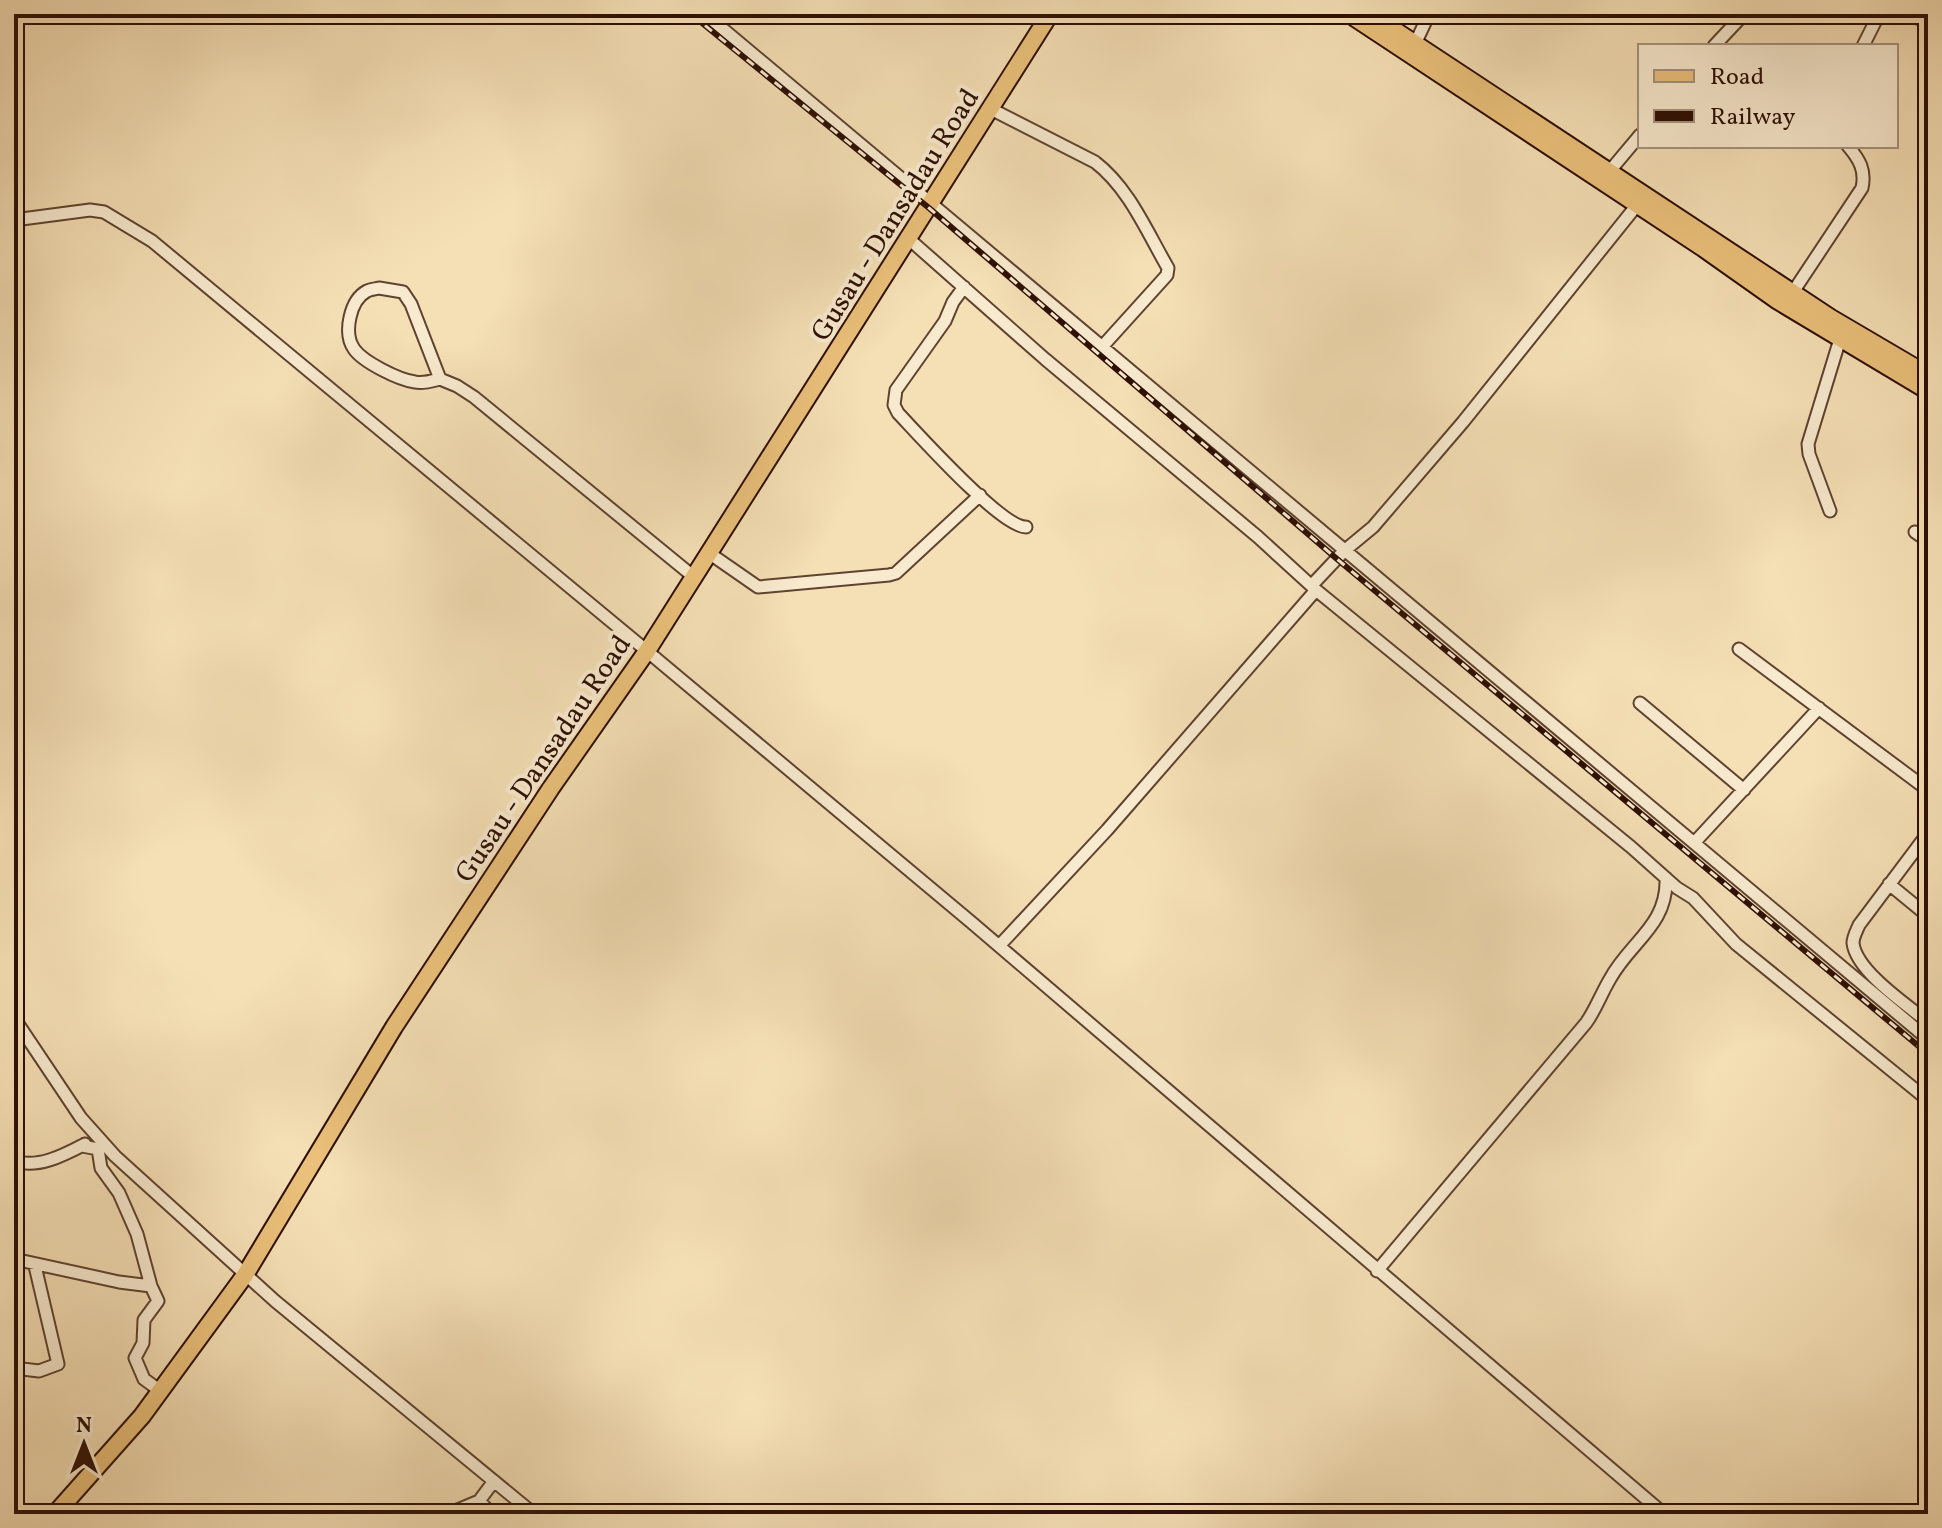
<svg xmlns="http://www.w3.org/2000/svg" width="1942" height="1528" font-family="Vollkorn,serif">
<style>
.lines{fill:none;stroke-linecap:round;stroke-linejoin:round}
.street-casing{stroke:#5f4330;stroke-width:15}
.primary-casing{stroke:#2d0f04;stroke-width:20}
.street{stroke:#f8eacf;stroke-width:11}
.primary{stroke:#eac07a;stroke-width:16}
.rail-casing{stroke:#2d0f04;stroke-width:6}
.rail{stroke:#f8eacf;stroke-width:3;stroke-dasharray:9;stroke-linecap:butt}
.labels{text-anchor:middle;stroke-width:8;stroke-linejoin:round;paint-order:stroke}
.street-label{font-size:28px;fill:#2d0f04;stroke:#f8eacf}
</style>
<rect width="100%" height="100%" fill="#f5dfb5"/>
<filter id="stains"><feTurbulence type="fractalNoise" baseFrequency=".0025" numOctaves="4"/><feColorMatrix values="0 0 0 0 .2 0 0 0 0 .09 0 0 0 0 .02 0 0 0 .5 -.17"/></filter>
<radialGradient id="worn" r=".72"><stop offset=".6" stop-color="#630" stop-opacity="0"/><stop offset="1" stop-color="#630" stop-opacity=".3"/></radialGradient>
<g class="lines">
<g class="street-casing">
<path id="street" d="M 705,14 L 1928,1039
M 1903,14 L 1928,21
M 1415,44 L 1429,14
M 1714,46 L 1744,14
M 1863,46 L 1879,14
M 991,109 L 1095,162 C 1129,188 1147,232 1168,268 L 1167,275 L 1101,348
M 1609,172 L 1640,135
M 14,220 L 90,210 L 104,212 L 152,241 L 647,651 L 971,922 L 1664,1514
M 909,239 L 1045,359 L 1258,537 L 1316,590 L 1631,847 L 1677,888 L 1693,898 L 1736,944 L 1928,1100
M 964,287 L 953,302 L 945,321 L 896,390 L 894,405 L 898,413 C 919,435 1001,527 1026,527
M 379,288 L 403,292 L 411,304 L 440,379 C 432,381 423,384 415,382 C 399,380 363,362 354,349 C 343,333 350,300 367,291 C 371,289 375,289 379,288 Z
M 1793,292 L 1862,188 C 1866,170 1859,159 1848,146
M 440,379 L 457,386 L 474,397 L 694,577
M 1830,511 L 1809,454 L 1808,444 L 1840,339
M 1915,532 L 1928,541
M 709,553 L 758,587 L 889,575 L 896,573 L 980,495
M 1312,585 L 1344,551 L 1373,527 L 1463,422 L 1637,205
M 1739,649 L 1928,790
M 1640,703 L 1744,790
M 1928,833 L 1859,925 C 1857,930 1853,937 1853,943 C 1856,971 1907,1005 1928,1022
M 1694,843 L 1819,708
M 1889,884 L 1928,916
M 999,946 L 1107,830 L 1316,590
M 14,1018 L 81,1118 L 115,1156 L 275,1301 L 534,1514
M 82,1146 L 98,1149 L 101,1168 L 119,1193 L 137,1234 L 151,1286 L 158,1301 L 144,1320 L 143,1343 L 135,1358 L 144,1379 L 159,1390
M 14,1161 C 38,1169 64,1155 85,1144
M 14,1259 L 119,1282 L 151,1286
M 1377,1271 L 1586,1023 C 1596,1009 1601,994 1610,979 C 1630,942 1668,925 1666,878
M 14,1368 L 39,1371 L 58,1364 L 35,1266
M 479,1501 L 492,1514
M 448,1514 L 479,1501 L 494,1481"/>
</g>
<g class="primary-casing">
<path id="primary" d="M 1349,14 L 1703,248 L 1778,301 L 1928,391
M 1370,14 L 1831,318 L 1928,375
M 55,1514 L 142,1416 L 245,1275 L 394,1027 L 551,788 L 647,651 L 1050,14"/>
</g>
<use href="#street" class="street"/>
<use href="#primary" class="primary"/>
<g class="rail-casing">
<path id="rail" d="M 691,14 L 929,208 L 1337,559 L 1928,1054"/>
</g>
<use href="#rail" class="rail"/>
</g>
<g class="labels">
<g class="street-label">
<text transform="translate(894 214) rotate(-58)" y="10">Gusau - Dansadau Road</text>
<text transform="translate(542 758) rotate(-56)" y="10">Gusau - Dansadau Road</text>
</g>
</g>
<rect width="1942" height="1528" fill="none" stroke="#f5dfb5" stroke-width="48"/>
<rect x="16" y="16" width="1910" height="1496" fill="none" stroke="#2d0f04" stroke-width="4"/>
<rect x="24" y="24" width="1894" height="1480" fill="none" stroke="#2d0f04" stroke-width="2"/>
<rect x="1638" y="44" width="260" height="104" fill="#f8eacf" stroke="#a7927e" stroke-width="2"/>
<rect x="1654" y="70" width="40" height="12" fill="#eac07a" stroke="#a7927e" stroke-width="2"/>
<text x="1710" y="84" font-size="24" fill="#2d0f04">Road</text>
<rect x="1654" y="110" width="40" height="12" fill="#2d0f04" stroke="#a7927e" stroke-width="2"/>
<text x="1710" y="124" font-size="24" fill="#2d0f04">Railway</text>
<g transform="translate(84 1444)" stroke="#f8eacf" stroke-width="6" paint-order="stroke">
<path d="M0-6L14 30L0 20L-14 30Z" fill="#2d0f04"/>
<text y="-12" font-size="22" font-weight="bold" text-anchor="middle" fill="#2d0f04">N</text>
</g>
<rect width="100%" height="100%" filter="url(#stains)"/>
<rect width="100%" height="100%" fill="url(#worn)"/>
</svg>
